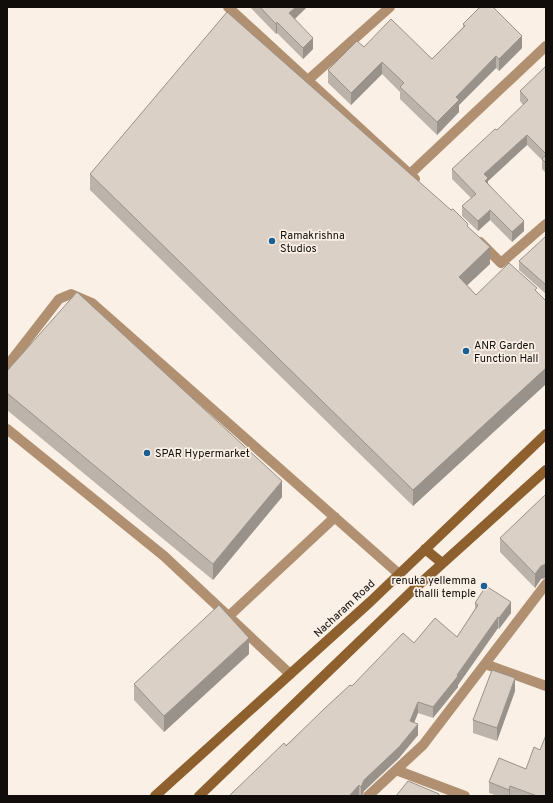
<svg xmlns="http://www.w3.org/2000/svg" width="553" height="803" font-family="Overpass,sans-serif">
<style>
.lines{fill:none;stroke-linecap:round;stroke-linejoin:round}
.lane{stroke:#b09070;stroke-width:10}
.street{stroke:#b09070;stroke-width:10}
.secondary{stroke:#8e602e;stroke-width:10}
.wall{fill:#bcb3aa}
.shaded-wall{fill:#99928b}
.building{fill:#dbd0c6;stroke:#99928b}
.poi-dot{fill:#1a5f94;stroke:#faf0e6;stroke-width:1.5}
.labels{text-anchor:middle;stroke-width:3.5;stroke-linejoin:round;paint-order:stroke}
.poi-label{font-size:11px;fill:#110d0a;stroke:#faf0e6;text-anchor:start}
.street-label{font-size:11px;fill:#110d0a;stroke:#faf0e6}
</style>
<rect width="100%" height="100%" fill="#faf0e6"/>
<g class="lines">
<path class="lane" d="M 7,366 L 59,299 L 71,294 L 92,303 L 399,574
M 7,429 L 164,556 L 290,674
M 229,616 L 335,517"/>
<path class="street" d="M 228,7 L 415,179
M 308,80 L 390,7
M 410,174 L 546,46
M 480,242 L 501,263 L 546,224
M 485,664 L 546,686
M 396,770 L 465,796
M 368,796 L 423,745 L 546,584"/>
<path class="secondary" d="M 425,549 L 442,563
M 155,796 L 370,602 L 546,434
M 199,796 L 413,590 L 546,470"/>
</g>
<path class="wall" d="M 250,7 L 307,7 L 295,19 L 313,49 L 303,59 L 277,33 L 276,34 Z
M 463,24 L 522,48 L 499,71 L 496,68 L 459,105 L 459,112 L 437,135 L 400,99 L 400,92 L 382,74 L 351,105 L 328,83 L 328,70 L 364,47 L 432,59 L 463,27 Z
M 546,68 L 546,173 L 542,169 L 542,160 L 527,145 L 488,181 L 488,183 L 524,231 L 512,242 L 490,220 L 478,231 L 462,216 L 462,206 L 471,198 L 452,179 L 452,169 L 497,130 L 523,105 L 520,101 L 520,91 Z
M 90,174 L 468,228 L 490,264 L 467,285 L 476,295 L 537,293 L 546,301 L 546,384 L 413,506 L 90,190 Z
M 546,239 L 546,294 L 519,270 L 519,261 Z
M 7,371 L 282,497 L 213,580 L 7,410 Z
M 500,538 L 541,579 L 535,588 L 500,552 Z
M 475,603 L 511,613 L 499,629 L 498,628 L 458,685 L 458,687 L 433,718 L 418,713 L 414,723 L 418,735 L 399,758 L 364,791 L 362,796 L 229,796 L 352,686 L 414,643 L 457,637 L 475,609 Z
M 249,654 L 164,732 L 134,700 L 134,684 Z
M 515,691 L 497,741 L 473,733 L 473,720 Z
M 540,750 L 546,796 L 498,796 L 489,793 L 489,782 L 526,769 Z"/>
<path class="shaded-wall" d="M 296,7 L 307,7 L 289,24 L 289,13 Z
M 277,22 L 277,33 L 276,34 L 276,24 Z
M 522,36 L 522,48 L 499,71 L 499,59 Z
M 313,38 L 313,49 L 303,59 L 303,48 Z
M 496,56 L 496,68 L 459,105 L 459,112 L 437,135 L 437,122 L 456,97 Z
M 382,62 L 382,74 L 351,105 L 351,93 Z
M 527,135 L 527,145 L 488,181 L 488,188 L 485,191 L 484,174 Z
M 490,210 L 490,220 L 478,231 L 478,221 Z
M 524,221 L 524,231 L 512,242 L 512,232 Z
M 490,247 L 490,264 L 459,293 L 459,277 Z
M 546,368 L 546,384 L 413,506 L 413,490 Z
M 282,481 L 282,497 L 213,580 L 213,564 Z
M 546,564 L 546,578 L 541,579 L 535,588 L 535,574 L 541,566 Z
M 511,602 L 511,613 L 499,629 L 499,618 Z
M 498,617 L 498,628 L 458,685 L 458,687 L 433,718 L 433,707 L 457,675 Z
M 249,638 L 249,654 L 164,732 L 164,716 Z
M 515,678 L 515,691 L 497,741 L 497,728 Z
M 418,702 L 418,713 L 410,732 L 410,721 Z
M 418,724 L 418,735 L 399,758 L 364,791 L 362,796 L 361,796 L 361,787 L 364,780 Z
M 359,785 L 359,796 L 349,796 Z
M 510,786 L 510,796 L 509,796 L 509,790 Z"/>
<path class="building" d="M 260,7 L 296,7 L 289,13 L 313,38 L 303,48 L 277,22 L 276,24 Z
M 480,7 L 493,7 L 522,36 L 499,59 L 496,56 L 456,97 L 459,100 L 437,122 L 400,87 L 404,83 L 382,62 L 351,93 L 328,70 L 357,41 L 364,47 L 391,19 L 432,59 L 465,26 L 463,24 Z
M 227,12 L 451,210 L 453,209 L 468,224 L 467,226 L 490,247 L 459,277 L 476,295 L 509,263 L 537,288 L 535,290 L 546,301 L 546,368 L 413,490 L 90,174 Z
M 545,67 L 546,68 L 546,154 L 527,135 L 484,174 L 488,178 L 485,181 L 524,221 L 512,232 L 490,210 L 478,221 L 462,206 L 476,194 L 452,169 L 495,129 L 497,130 L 528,100 L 520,91 Z
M 546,155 L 546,163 L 542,159 Z
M 545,237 L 546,239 L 546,285 L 519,261 Z
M 77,292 L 282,481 L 213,564 L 7,393 L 7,371 Z
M 546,494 L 546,564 L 541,566 L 535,574 L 500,538 Z
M 486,586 L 511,602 L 499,618 L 498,617 L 457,675 L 458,676 L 433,707 L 418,702 L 410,721 L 418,724 L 399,747 L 364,780 L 361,787 L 359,785 L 349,796 L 229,796 L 284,743 L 286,746 L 324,709 L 350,685 L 352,686 L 403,633 L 414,643 L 435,618 L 457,637 L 478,605 L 475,603 Z
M 219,605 L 249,638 L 164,716 L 134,684 Z
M 492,670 L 515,678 L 497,728 L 473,720 Z
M 546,735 L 546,796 L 537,796 L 510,786 L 509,790 L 489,782 L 499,758 L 526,769 L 534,747 L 540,750 Z
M 408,781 L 439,794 L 439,795 L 440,796 L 396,796 Z"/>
<g class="poi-dot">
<circle cx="272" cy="241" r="4"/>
<circle cx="466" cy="351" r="4"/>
<circle cx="147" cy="453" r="4"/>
<circle cx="484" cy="586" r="4"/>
</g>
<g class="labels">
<g class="poi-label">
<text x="280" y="239">Ramakrishna<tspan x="280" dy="13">Studios</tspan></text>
<text x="474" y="349">ANR Garden<tspan x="474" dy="13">Function Hall</tspan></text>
<text x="155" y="457">SPAR Hypermarket</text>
<text x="476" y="584" text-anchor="end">renuka yellemma<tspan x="476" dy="13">thalli temple</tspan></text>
</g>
<g class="street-label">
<text transform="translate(344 608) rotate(-43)" y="4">Nacharam Road</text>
</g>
</g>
<rect width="553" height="803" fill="none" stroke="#110d0a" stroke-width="16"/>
</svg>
